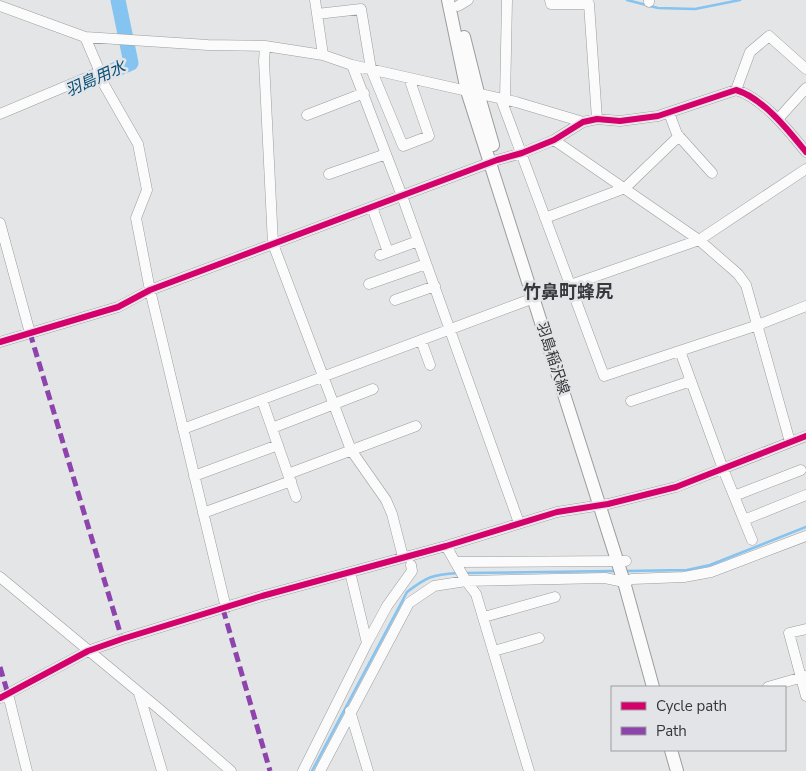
<svg xmlns="http://www.w3.org/2000/svg" width="806" height="771" font-family="'Nunito Sans','Noto Sans JP',sans-serif">
<style>
.lines{fill:none;stroke-linecap:round;stroke-linejoin:round}
.stream{stroke:#85c3f0;stroke-width:2.5}
.river{stroke:#85c3f0;stroke-width:15}
.minor-casing{stroke:#9c9d9e;stroke-width:11}
.major-casing{stroke:#9c9d9e;stroke-width:14}
.minor{stroke:#fbfbfb;stroke-width:10}
.major{stroke:#fbfbfb;stroke-width:12}
.quiet{stroke:#8e44ad;stroke-width:5;stroke-dasharray:10 5;stroke-linecap:butt}
.cycleway-casing{stroke:#e3e4e7;stroke-width:9}
.cycleway{stroke:#d6006c;stroke-width:6}
.labels{text-anchor:middle;stroke-width:5;stroke-linejoin:round;paint-order:stroke}
.street-label{font-size:15px;fill:#363638;stroke:#e3e4e7}
.water-label{font-size:16px;font-style:italic;fill:#064e77;stroke:#e3e4e7}
.quarter-label{font-size:18px;font-weight:bold;fill:#38393c;stroke:#e3e4e7}
</style>
<rect width="100%" height="100%" fill="#e4e5e6"/>
<g class="lines">
<path class="stream" d="M 627,0 L 658,8 L 695,9 L 740,0
M 626,571 L 687,570 L 710,565 L 806,527
M 466,573 L 615,571
M 312,771 L 407,592 C 428,576 432,575 458,573"/>
<path class="river" d="M 86,82 L 131,63 L 118,0"/>
<g class="minor-casing">
<path id="minor" d="M 315,0 L 323,55
M 550,0 L 551,4 L 589,4 L 597,119
M 649,2 L 649,0
M 0,6 L 85,37 L 208,45 L 265,46 L 323,55 L 352,65 L 516,102 L 583,122
M 458,6 L 468,0
M 317,14 L 361,9 L 371,69 L 403,146 L 429,136 L 409,78
M 265,46 L 264,61 L 273,244 L 351,450 L 386,500 L 392,514 L 403,557
M 352,65 L 402,196 L 519,523
M 100,72 L 102,81 L 138,144 L 147,190 L 136,218 L 150,290 L 226,608
M 736,90 L 750,52 L 769,36 L 806,69
M 501,99 L 604,376 L 758,325 L 806,306
M 505,100 L 507,0
M 669,113 L 677,134 L 712,173
M 0,114 L 100,72 L 85,37
M 307,115 L 364,93
M 778,119 L 806,88
M 554,140 L 699,240 L 738,274 L 746,285 L 790,442
M 329,174 L 386,154
M 372,207 L 388,252
M 545,218 L 625,188 L 679,136
M 0,223 L 30,333
M 380,255 L 418,241
M 369,284 L 426,264
M 395,300 L 435,286
M 421,340 L 430,365
M 0,342 L 118,307 L 150,290 L 497,160 L 522,153 L 554,140 L 583,122 L 597,119 L 620,121 L 658,116 L 736,90 C 763,98 789,131 806,152
M 680,351 L 723,469 L 752,540
M 262,400 L 296,497
M 631,401 L 691,381
M 272,428 L 373,389
M 183,429 L 542,295 L 699,240 L 806,169
M 288,474 L 416,426
M 194,476 L 278,445
M 734,496 L 801,470
M 203,513 L 291,481
M 744,520 L 806,495
M 446,546 L 466,581 L 476,594 L 529,771
M 455,562 L 626,561
M 0,577 L 158,708 L 231,771
M 484,617 L 555,597
M 806,629 L 789,633 L 806,696
M 367,643 L 387,606 L 412,571 L 411,565
M 494,651 L 539,638
M 768,687 L 806,676
M 139,693 L 162,771
M 8,694 L 27,771
M 0,698 L 88,651 L 122,639 L 262,596 L 446,546 L 557,512 L 608,504 L 676,487 L 806,436
M 350,711 L 368,771
M 303,771 L 367,643 L 350,572
M 320,771 L 409,603 L 434,586 L 466,581 L 605,578 L 624,582 L 632,579 L 684,577 L 711,572 L 806,536"/>
</g>
<g class="major-casing">
<path id="major" d="M 448,0 L 467,91 L 624,582 L 653,687
M 464,37 L 478,93 L 493,145
M 671,750 L 677,771"/>
</g>
<use href="#minor" class="minor"/>
<use href="#major" class="major"/>
<path class="quiet" d="M 30,333 L 122,639
M 223,609 L 270,771
M 0,667 L 8,694"/>
<g class="cycleway-casing">
<path id="cycleway" d="M 0,342 L 118,307 L 150,290 L 497,160 L 522,153 L 554,140 L 583,122 L 597,119 L 620,121 L 658,116 L 736,90 C 763,98 789,131 806,152
M 0,698 L 88,651 L 122,639 L 262,596 L 446,546 L 557,512 L 608,504 L 676,487 L 806,436"/>
</g>
<use href="#cycleway" class="cycleway"/>
</g>
<g class="labels">
<g class="street-label">
<text transform="translate(553 358) rotate(72)" y="5">羽島稲沢線</text>
</g>
<g class="water-label">
<text transform="translate(95 78) rotate(-24)" y="6">羽島用水</text>
</g>
<g class="quarter-label">
<text x="568" y="298">竹鼻町蜂尻</text>
</g>
</g>
<rect x="611" y="686" width="175" height="65" fill="#e3e4e7" stroke="#9e9ea1"/>
<rect x="621" y="702" width="25" height="8" fill="#d6006c" stroke="#9e9ea1"/>
<text x="656" y="711" font-size="15" fill="#363638">Cycle path</text>
<rect x="621" y="727" width="25" height="8" fill="#8e44ad" stroke="#9e9ea1"/>
<text x="656" y="736" font-size="15" fill="#363638">Path</text>
</svg>
